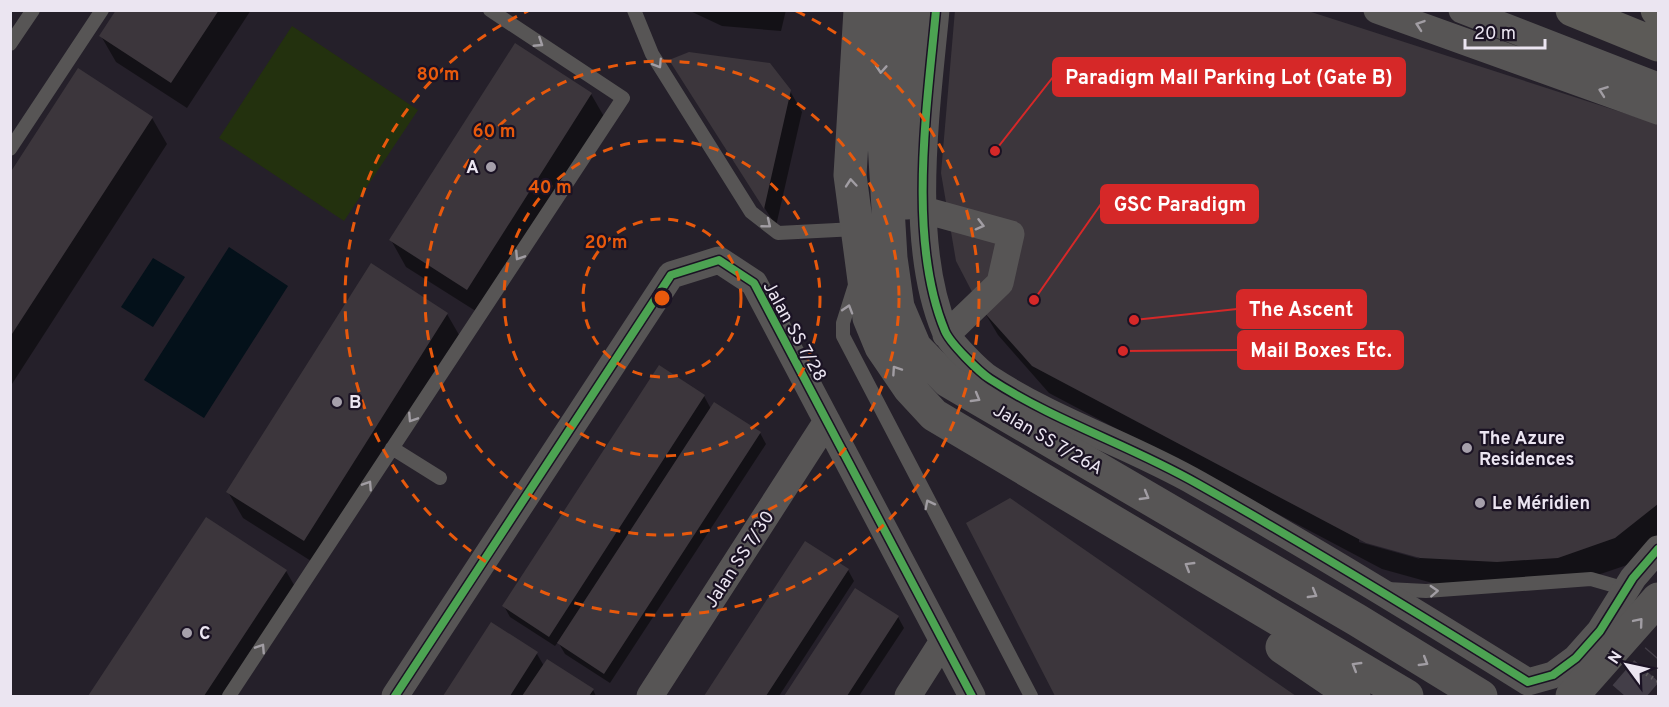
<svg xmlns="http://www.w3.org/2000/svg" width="1669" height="707" font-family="Overpass,sans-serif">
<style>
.green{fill:#23310e}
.water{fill:#04111a}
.shadow{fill:#0007;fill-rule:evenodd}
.building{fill:#3c363c}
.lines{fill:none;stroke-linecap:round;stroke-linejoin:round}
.tertiary-tunnel{stroke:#433e48;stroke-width:33;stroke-dasharray:33 16;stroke-linecap:butt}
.path{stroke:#5e5c5d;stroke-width:4;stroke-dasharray:1.5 4.5;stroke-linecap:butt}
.service{stroke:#575555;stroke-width:14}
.minor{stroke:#575555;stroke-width:27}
.tertiary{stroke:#575555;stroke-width:33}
.motorway{stroke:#5c5a57;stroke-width:33}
.cycleway-casing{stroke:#1b1324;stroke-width:11}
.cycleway{stroke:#4ca352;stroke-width:8}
.oneway{stroke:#a19da3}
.ring{fill:none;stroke:#e8590c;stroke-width:3;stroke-dasharray:10 8}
.poi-dot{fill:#a6a0ab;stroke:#1b1324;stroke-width:2}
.labels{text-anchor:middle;stroke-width:4.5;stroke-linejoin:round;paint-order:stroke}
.poi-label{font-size:18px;font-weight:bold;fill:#ebe5f1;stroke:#1b1324;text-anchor:start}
.street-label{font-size:18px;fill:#ebe5f1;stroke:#1b1324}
.centre{fill:#e8590c;stroke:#1b1324;stroke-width:3}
.ring-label{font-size:18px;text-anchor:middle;font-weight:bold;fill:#e8590c;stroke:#1b1324;stroke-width:4.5;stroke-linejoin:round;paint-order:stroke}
.leader{fill:none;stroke:#d62828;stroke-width:2}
.callout-dot{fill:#d62828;stroke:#1b1324;stroke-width:2}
.callout{fill:#d62828;stroke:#d62828;stroke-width:2}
.callout-label{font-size:20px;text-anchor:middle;font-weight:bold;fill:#fff}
</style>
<rect width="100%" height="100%" fill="#25202a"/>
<path class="green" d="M 292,26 L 418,110 L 344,221 L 219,138 Z"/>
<path class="water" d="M 229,247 L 288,286 L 204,418 L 144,380 Z
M 153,258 L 185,277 L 153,327 L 121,307 Z"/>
<path class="shadow" d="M 118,10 L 251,10 L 187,108 L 116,62 L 101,36 Z
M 688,10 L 786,10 L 781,31 L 722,26 Z
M 1300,10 L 1658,126 L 1658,542 L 1630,564 L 1574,583 L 1436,584 L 1382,569 L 1049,393 L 998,335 L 982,308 ZM 1359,539 L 1414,555 L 1420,559 L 1359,542 Z
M 671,61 L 790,91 L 802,112 L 776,226 Z
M 591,94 L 606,120 L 482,315 L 406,267 L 391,240 Z
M 152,118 L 167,144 L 12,384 L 10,176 Z
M 447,314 L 462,340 L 319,566 L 243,518 L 228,492 Z
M 659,367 L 704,396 L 711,409 L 760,433 L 766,444 L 610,683 L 565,654 L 558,642 L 555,646 L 510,617 L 504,606 Z
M 1010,500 L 1294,696 L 1056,696 L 968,523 Z
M 206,519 L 286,571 L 301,597 L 236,696 L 90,696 Z
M 805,543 L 848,570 L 854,581 L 779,696 L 706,696 Z
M 855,590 L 898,617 L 904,628 L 859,696 L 786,696 Z
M 492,624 L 537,654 L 544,666 L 593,690 L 596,696 L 445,696 Z"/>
<path class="building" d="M 116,10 L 219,10 L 171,83 L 99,36 Z
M 955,10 L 1305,10 L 1658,124 L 1658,504 L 1615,538 L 1558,558 L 1497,562 L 1420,558 L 1366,543 L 1032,366 L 981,309 L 956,261 L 941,173 Z
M 515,43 L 592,93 L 467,290 L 389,240 Z
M 689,52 L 770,63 L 791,90 L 764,209 L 669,60 Z
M 78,68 L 153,117 L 10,337 L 10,173 Z
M 371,263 L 448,313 L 304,541 L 226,492 Z
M 659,365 L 705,395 L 549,637 L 502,606 Z
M 714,402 L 761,432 L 604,674 L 557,643 Z
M 1010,498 L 1296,696 L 1055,696 L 966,523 Z
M 206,517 L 287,570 L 204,696 L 88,696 Z
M 805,541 L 849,569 L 766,696 L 704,696 Z
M 855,588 L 899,616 L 847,696 L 784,696 Z
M 491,622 L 538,652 L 510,696 L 443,696 Z
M 547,659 L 594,689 L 589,696 L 522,696 Z"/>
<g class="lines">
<path class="tertiary-tunnel" d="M 1625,696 L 1658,658"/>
<path class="path" d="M 1636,668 L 1658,681"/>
<path class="service" d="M 634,10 L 652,54 L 751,212 L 778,233 L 856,229
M 10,44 L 33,10
M 10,149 L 102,10
M 855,285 L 843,323 L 843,336 L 1031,696
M 392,448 L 440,478
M 1387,589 L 1426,591 L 1591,579 L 1626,589
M 229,696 L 623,98 L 490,10"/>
<path class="minor" d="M 936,10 C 927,107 907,240 945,331 C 950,343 979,372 990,379 C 1056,422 1130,445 1198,484 C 1310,547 1419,614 1528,682 L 1553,675 L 1576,658 L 1600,631 L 1633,578 L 1658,549
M 1377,10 L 1658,111
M 1462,10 L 1658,86
M 924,210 L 1011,234 L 1000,283 L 946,335
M 395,696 L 671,275 L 719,260 L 754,283 L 972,696
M 650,696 L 827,421
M 908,696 L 943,641"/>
<path class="tertiary" d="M 860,10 L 850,175 L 869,318 L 881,347 L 909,388 L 934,415 L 1407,696
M 886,10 L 880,75 L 891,258 L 898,307 L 915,347 L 948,381 L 1357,620 L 1481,696
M 907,203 L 911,57 L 917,10
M 1282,647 L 1354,696
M 1572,696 L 1658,599"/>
<path class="motorway" d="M 1572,10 L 1658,45
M 1657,10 L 1658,11"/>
<g class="cycleway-casing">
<path id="cycleway" d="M 936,10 C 927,107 907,240 945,331 C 950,343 979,372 990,379 C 1056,422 1130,445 1198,484 C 1310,547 1419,614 1528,682 L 1553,675 L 1576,658 L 1600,631 L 1633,578 L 1658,549
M 395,696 L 671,275 L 719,260 L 754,283 L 972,696"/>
</g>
<use href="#cycleway" class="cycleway"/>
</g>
<defs><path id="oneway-chevron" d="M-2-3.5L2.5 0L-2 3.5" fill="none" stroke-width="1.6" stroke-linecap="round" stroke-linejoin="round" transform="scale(1.5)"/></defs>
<g class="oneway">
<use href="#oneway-chevron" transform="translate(1420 25) rotate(-161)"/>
<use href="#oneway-chevron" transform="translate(539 43) rotate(33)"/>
<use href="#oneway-chevron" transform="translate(658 64) rotate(58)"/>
<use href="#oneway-chevron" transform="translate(881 69) rotate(94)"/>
<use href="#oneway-chevron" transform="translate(1603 91) rotate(-160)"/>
<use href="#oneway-chevron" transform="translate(851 183) rotate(-95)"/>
<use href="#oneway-chevron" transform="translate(767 224) rotate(39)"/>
<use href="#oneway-chevron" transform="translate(980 225) rotate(15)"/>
<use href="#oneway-chevron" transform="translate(519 256) rotate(123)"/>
<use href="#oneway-chevron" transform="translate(848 309) rotate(-73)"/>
<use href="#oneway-chevron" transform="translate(896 370) rotate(-124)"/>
<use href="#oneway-chevron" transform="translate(976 398) rotate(30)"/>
<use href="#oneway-chevron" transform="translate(412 418) rotate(123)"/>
<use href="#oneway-chevron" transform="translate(368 485) rotate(-57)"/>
<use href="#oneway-chevron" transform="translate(1145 496) rotate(30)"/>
<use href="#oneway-chevron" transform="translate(929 504) rotate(-117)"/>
<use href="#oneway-chevron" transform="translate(1189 566) rotate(-149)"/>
<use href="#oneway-chevron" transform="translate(1434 591) rotate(-3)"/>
<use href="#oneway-chevron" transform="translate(1313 594) rotate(30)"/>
<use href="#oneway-chevron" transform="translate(1639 622) rotate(-50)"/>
<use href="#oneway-chevron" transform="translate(261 648) rotate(-57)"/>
<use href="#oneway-chevron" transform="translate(1424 662) rotate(31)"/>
<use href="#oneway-chevron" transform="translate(1356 666) rotate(-149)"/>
</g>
<g class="ring">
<circle cx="662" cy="298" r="79"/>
<circle cx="662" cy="298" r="158"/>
<circle cx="662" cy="298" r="237"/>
<path d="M796 11A317 317 0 1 1 528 11"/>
</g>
<g class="poi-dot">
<circle cx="491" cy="167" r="6"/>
<circle cx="337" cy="402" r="6"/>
<circle cx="1467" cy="448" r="6"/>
<circle cx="1480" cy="503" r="6"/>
<circle cx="187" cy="633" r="6"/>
</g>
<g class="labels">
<g class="poi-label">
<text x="479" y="173" text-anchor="end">A</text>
<text x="349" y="408">B</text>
<text x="1479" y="444">The Azure<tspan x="1479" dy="21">Residences</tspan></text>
<text x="1492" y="509">Le Méridien</text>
<text x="199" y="639">C</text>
</g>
<g class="street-label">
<text transform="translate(795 331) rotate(61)" y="6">Jalan SS 7/28</text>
<text transform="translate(1048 439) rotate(30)" y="6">Jalan SS 7/26A</text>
<text transform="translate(739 559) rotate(-57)" y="6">Jalan SS 7/30</text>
</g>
</g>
<circle cx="662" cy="298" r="9" class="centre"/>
<g class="ring-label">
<text x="438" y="80">80 m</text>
<text x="494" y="137">60 m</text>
<text x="550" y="193">40 m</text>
<text x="606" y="248">20 m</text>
</g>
<path class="leader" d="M995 151L1053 77M1034 300L1101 204M1134 320L1237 309M1123 351L1238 350"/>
<g class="callout-dot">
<circle cx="995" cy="151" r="6"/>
<circle cx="1034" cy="300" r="6"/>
<circle cx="1134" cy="320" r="6"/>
<circle cx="1123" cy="351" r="6"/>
</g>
<g class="callout">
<rect x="1053" y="58" width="352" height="38" rx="6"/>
<rect x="1101" y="185" width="157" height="38" rx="6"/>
<rect x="1237" y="290" width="129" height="38" rx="6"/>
<rect x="1238" y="331" width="165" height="38" rx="6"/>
</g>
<g class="callout-label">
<text x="1229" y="84">Paradigm Mall Parking Lot (Gate B)</text>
<text x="1180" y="211">GSC Paradigm</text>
<text x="1301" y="316">The Ascent</text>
<text x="1321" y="357">Mail Boxes Etc.</text>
</g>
<rect width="1669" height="707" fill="none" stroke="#ebe5f1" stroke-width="24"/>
<g transform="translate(1627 665) rotate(303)" stroke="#1b1324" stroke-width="4.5" paint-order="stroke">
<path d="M0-4.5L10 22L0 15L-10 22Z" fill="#ebe5f1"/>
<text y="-9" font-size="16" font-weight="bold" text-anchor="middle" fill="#ebe5f1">N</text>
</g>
<path d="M1465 39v9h80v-9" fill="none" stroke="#ebe5f1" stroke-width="3"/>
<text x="1474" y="39" font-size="18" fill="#ebe5f1" stroke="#1b1324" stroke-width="4.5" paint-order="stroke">20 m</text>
</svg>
